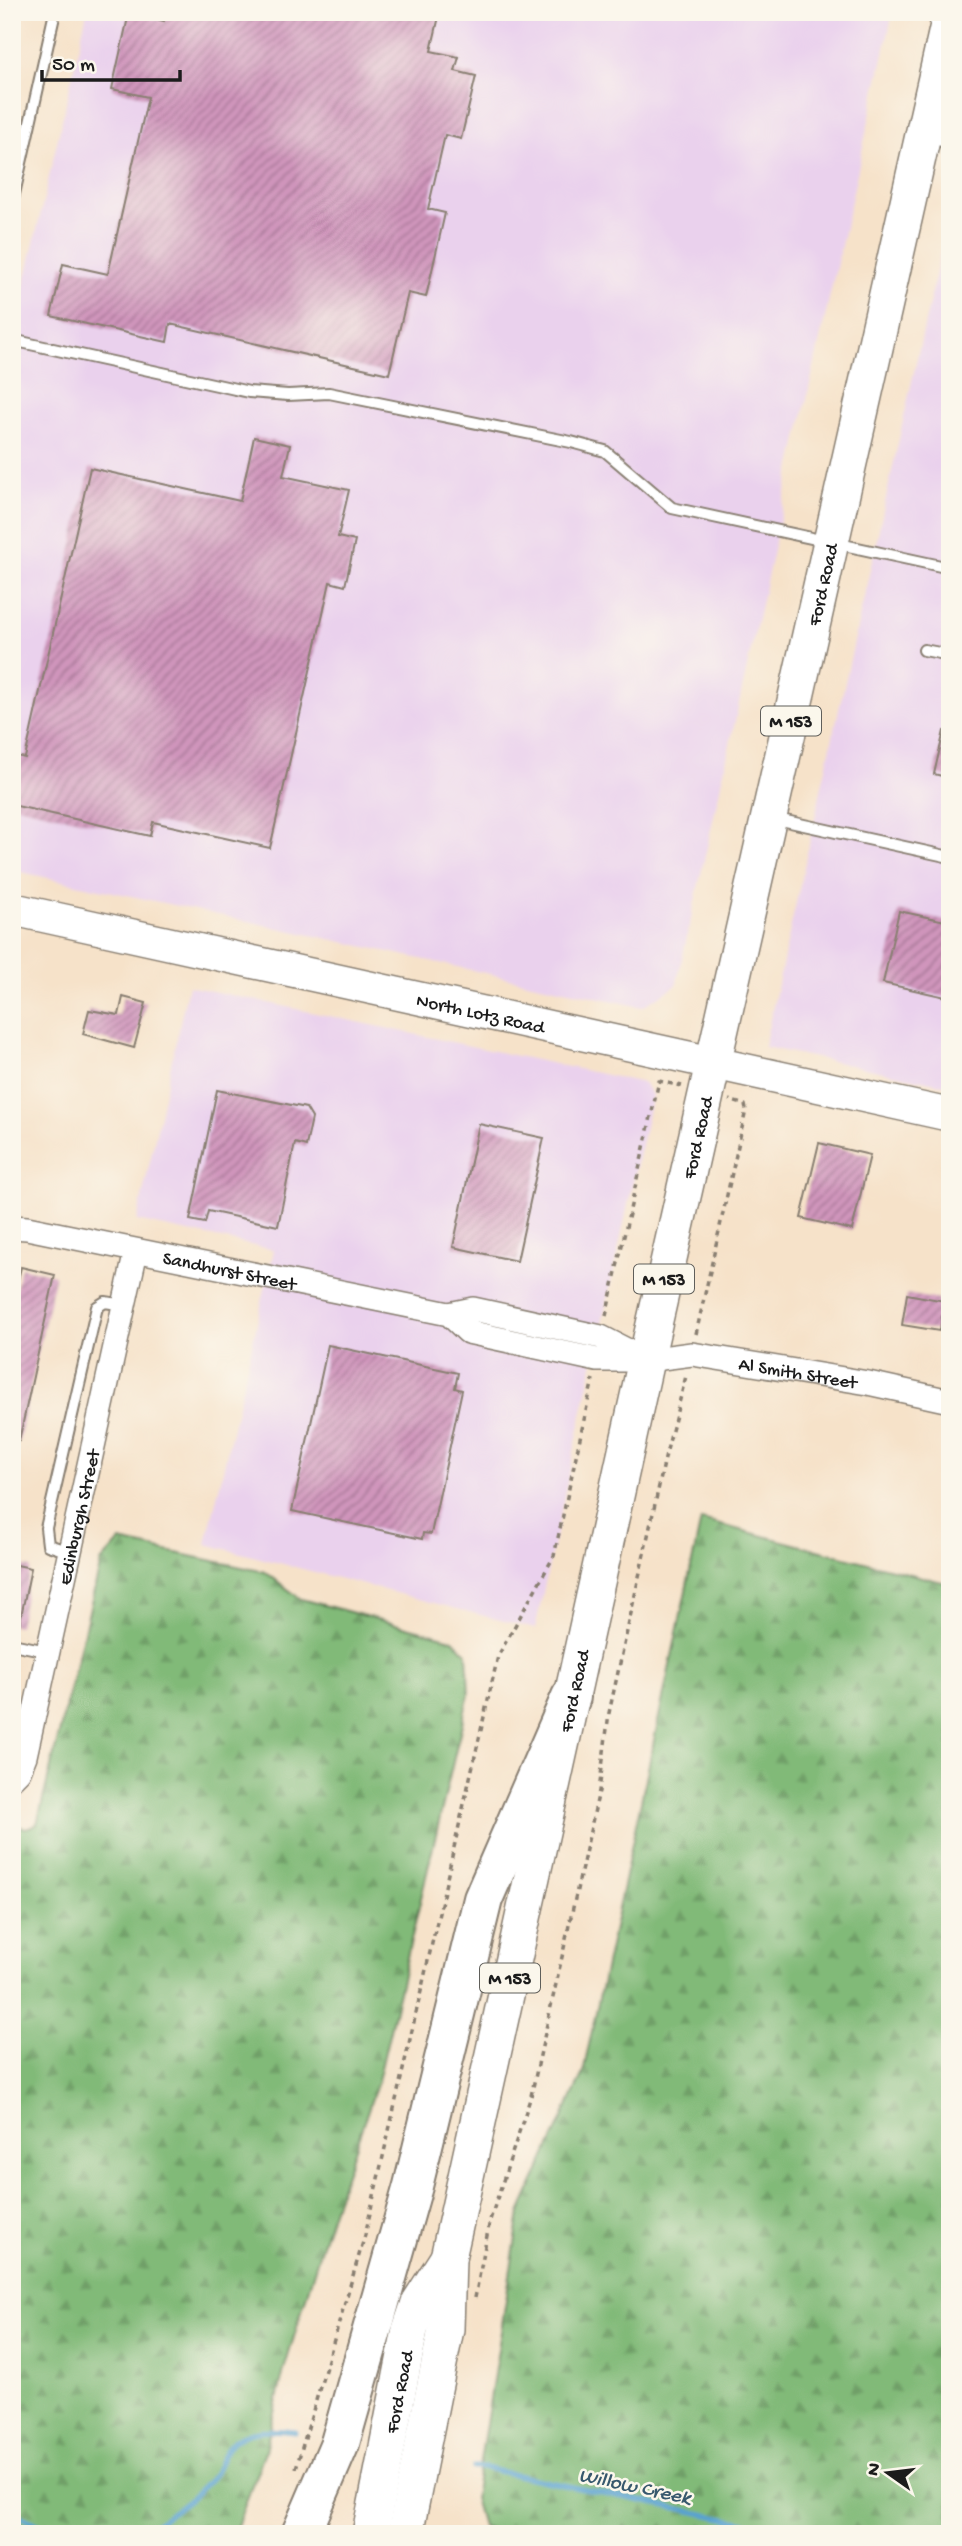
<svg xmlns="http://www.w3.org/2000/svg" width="962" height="2546" font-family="'Gochi Hand',sans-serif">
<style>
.built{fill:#ead1ed}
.forest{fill:url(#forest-firs);stroke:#4e6b4a;stroke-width:2}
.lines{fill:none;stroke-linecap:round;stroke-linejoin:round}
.stream{stroke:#59a2d0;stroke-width:5}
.building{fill:url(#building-hatch)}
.lane-casing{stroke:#897f72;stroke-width:14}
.street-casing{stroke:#897f72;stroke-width:26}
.secondary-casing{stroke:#897f72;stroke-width:35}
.primary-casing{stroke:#897f72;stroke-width:38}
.highway-casing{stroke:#897f72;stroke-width:42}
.path{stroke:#897f72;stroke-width:3.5;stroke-dasharray:5 5;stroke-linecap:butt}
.lane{stroke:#fff;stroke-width:10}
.street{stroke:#fff;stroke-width:23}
.secondary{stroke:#fff;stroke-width:32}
.primary{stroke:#fff;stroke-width:35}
.highway{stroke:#fff;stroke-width:38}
.labels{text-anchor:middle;stroke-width:5;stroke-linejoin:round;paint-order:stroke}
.shield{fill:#fbf7ec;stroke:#5f5e5a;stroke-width:2}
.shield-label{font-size:18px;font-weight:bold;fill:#1c1c1c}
.street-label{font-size:19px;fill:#1c1c1c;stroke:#fbf7ec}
.water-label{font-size:21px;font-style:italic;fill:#37586d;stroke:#fbf7ec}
</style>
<defs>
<pattern id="forest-firs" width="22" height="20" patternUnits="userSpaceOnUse" patternTransform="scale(1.75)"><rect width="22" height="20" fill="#81ba78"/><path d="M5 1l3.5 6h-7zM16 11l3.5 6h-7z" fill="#6f9f67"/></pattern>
<pattern id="building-hatch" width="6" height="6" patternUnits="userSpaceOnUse" patternTransform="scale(1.75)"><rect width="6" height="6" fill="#d095bc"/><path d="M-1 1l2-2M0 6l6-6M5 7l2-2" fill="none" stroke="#a87998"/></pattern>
</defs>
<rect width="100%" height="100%" fill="#fbf7ec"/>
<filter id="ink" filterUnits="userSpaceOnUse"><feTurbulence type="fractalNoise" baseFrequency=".0143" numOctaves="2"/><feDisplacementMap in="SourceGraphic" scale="14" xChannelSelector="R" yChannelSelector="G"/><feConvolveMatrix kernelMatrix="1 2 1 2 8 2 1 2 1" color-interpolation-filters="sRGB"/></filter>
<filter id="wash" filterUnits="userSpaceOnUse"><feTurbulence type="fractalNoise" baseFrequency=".00686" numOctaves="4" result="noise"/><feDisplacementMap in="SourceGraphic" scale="28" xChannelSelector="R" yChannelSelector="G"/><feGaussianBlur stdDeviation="1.57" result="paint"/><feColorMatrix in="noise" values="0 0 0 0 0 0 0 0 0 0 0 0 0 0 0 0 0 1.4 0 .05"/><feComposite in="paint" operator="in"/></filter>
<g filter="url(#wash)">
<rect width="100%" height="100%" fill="#f6e2c9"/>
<path class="built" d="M 87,12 L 893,12 L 676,986 L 642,1007 L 12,870 L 12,338 Z
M 950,210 L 950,1086 L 764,1047 Z
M 188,986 L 644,1083 L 652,1095 L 535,1629 L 206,1544 L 274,1250 L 137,1221 Z"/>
<path class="forest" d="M 701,1520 L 950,1584 L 950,2534 L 504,2534 L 482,2526 L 474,2498 L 520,2213 L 583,2073 Z
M 120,1541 L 265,1572 L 301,1599 L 452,1639 L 467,1653 L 469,1694 L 378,2081 L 326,2231 L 284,2370 L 265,2451 L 234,2534 L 12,2534 L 12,1825 L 26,1828 L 37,1824 L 101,1562 Z"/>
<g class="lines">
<path class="stream" d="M 473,2468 L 485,2468 C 587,2492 689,2508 790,2534
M 12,2512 L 57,2534
M 138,2534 C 163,2519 192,2501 211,2478 C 218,2470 220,2459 226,2450 C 238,2427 272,2429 295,2432"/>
</g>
<g id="blocks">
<path class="building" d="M 166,12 L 440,12 L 431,51 L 459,57 L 455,71 L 476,76 L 461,139 L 445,135 L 428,209 L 445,213 L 426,297 L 408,293 L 389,374 L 170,324 L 167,342 L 51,316 L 63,264 L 108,274 L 148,97 L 112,89 L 129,13 L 164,21 Z
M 254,437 L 290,445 L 283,476 L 349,490 L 338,537 L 355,541 L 345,586 L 330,582 L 270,848 L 153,822 L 150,836 L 12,805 L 12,755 L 25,758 L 90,468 L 240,501 Z
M 944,731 L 950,732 L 950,778 L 934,774 Z
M 899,911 L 950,922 L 950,998 L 883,983 Z
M 123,997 L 146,1003 L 134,1048 L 83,1034 L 89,1010 L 119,1015 Z
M 217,1090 L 306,1108 L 312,1118 L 306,1146 L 295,1143 L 278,1226 L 208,1211 L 205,1223 L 190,1220 Z
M 479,1124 L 544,1138 L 517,1261 L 453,1247 Z
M 819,1143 L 870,1155 L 852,1230 L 801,1218 Z
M 21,1267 L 55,1275 L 19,1441 L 12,1440 L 12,1306 Z
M 907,1294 L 950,1302 L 950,1317 L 942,1316 L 940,1331 L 902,1325 Z
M 328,1345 L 458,1373 L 455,1388 L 462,1390 L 431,1534 L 423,1533 L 422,1539 L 292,1511 Z
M 12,1564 L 31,1568 L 19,1626 L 12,1625 Z"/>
</g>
</g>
<g filter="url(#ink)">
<use href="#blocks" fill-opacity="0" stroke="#897f72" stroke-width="2"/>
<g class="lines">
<g class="lane-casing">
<path id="lane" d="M 929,138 L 950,143
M 12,203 L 55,12
M 12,340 L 249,392 L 288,395 L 329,393 L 571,442 L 605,451 L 672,508 L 950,568
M 924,650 L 950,655
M 772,818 L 950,857
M 70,1552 L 48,1545 L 46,1528 L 97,1307 L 105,1302 L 124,1305
M 12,1644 L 47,1651"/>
</g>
<g class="street-casing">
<g id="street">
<path id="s1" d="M 12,1227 L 27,1228 L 449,1314 L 473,1309 L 601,1337 L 646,1360 L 597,1360 L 468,1332 L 449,1314"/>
<path id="s2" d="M 646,1360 L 692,1354 L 868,1383 L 950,1401"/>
<path id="s3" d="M 12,1778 L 19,1771 L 25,1756 L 136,1251"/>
</g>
</g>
<g class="secondary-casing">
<g id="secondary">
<path id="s4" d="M 12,909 L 950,1115"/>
</g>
</g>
<g class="primary-casing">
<g id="primary">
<path id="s5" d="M 370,2534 L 410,2330 L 419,2303 L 448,2258"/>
<path id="s6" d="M 405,2534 L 446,2329 L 448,2258 L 646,1360 L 950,16"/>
</g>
</g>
<g class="highway-casing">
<path id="highway" d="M 301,2534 L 340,2443 L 413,2186 L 483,1899 L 571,1697"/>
</g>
<path class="path" d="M 606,1316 L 659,1081 L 682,1086
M 696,1334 L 746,1110 L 745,1105 L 729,1100
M 475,2298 L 490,2220 L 531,2096 L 599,1791 L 609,1713 L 666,1454 L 686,1376
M 296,2468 L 365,2235 L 498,1656 L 554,1556 L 593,1379"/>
<use href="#lane" class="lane"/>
<use href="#street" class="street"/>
<use href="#secondary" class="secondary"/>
<use href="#primary" class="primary"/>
<use href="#highway" class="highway"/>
</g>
</g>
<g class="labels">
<g class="shield">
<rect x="761" y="706.5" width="60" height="29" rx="5"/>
<rect x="634" y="1264.5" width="60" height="29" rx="5"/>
<rect x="480" y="1963.5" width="60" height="29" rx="5"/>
</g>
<g class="shield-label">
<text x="791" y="727">M 153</text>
<text x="664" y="1285">M 153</text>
<text x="510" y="1984">M 153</text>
</g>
<g class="street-label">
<text dy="7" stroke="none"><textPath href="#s6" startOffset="1995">Ford Road</textPath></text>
<text dy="7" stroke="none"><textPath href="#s4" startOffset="480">North Lotz Road</textPath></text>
<text dy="7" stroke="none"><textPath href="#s6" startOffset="1428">Ford Road</textPath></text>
<text dy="7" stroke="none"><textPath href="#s1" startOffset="222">Sandhurst Street</textPath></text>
<text dy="7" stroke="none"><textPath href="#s2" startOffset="154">Al Smith Street</textPath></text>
<text dy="7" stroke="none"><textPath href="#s3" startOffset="271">Edinburgh Street</textPath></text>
<text dy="7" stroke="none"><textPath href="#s6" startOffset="861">Ford Road</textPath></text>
<text dy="7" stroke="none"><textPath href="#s5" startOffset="145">Ford Road</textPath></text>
</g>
<g class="water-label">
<text transform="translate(635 2485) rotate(12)" y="7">Willow Creek</text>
</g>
</g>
<rect width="962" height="2546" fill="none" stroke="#fbf7ec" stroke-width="42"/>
<g transform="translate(888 2473) rotate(284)" stroke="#fbf7ec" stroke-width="5" paint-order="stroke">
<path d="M0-5L12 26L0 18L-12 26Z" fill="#1c1c1c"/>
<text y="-10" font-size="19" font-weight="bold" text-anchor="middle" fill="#1c1c1c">N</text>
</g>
<path d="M42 70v10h138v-10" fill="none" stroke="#1c1c1c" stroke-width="3.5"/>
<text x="52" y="70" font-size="21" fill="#1c1c1c" stroke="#fbf7ec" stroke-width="5" paint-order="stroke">50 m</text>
</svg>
